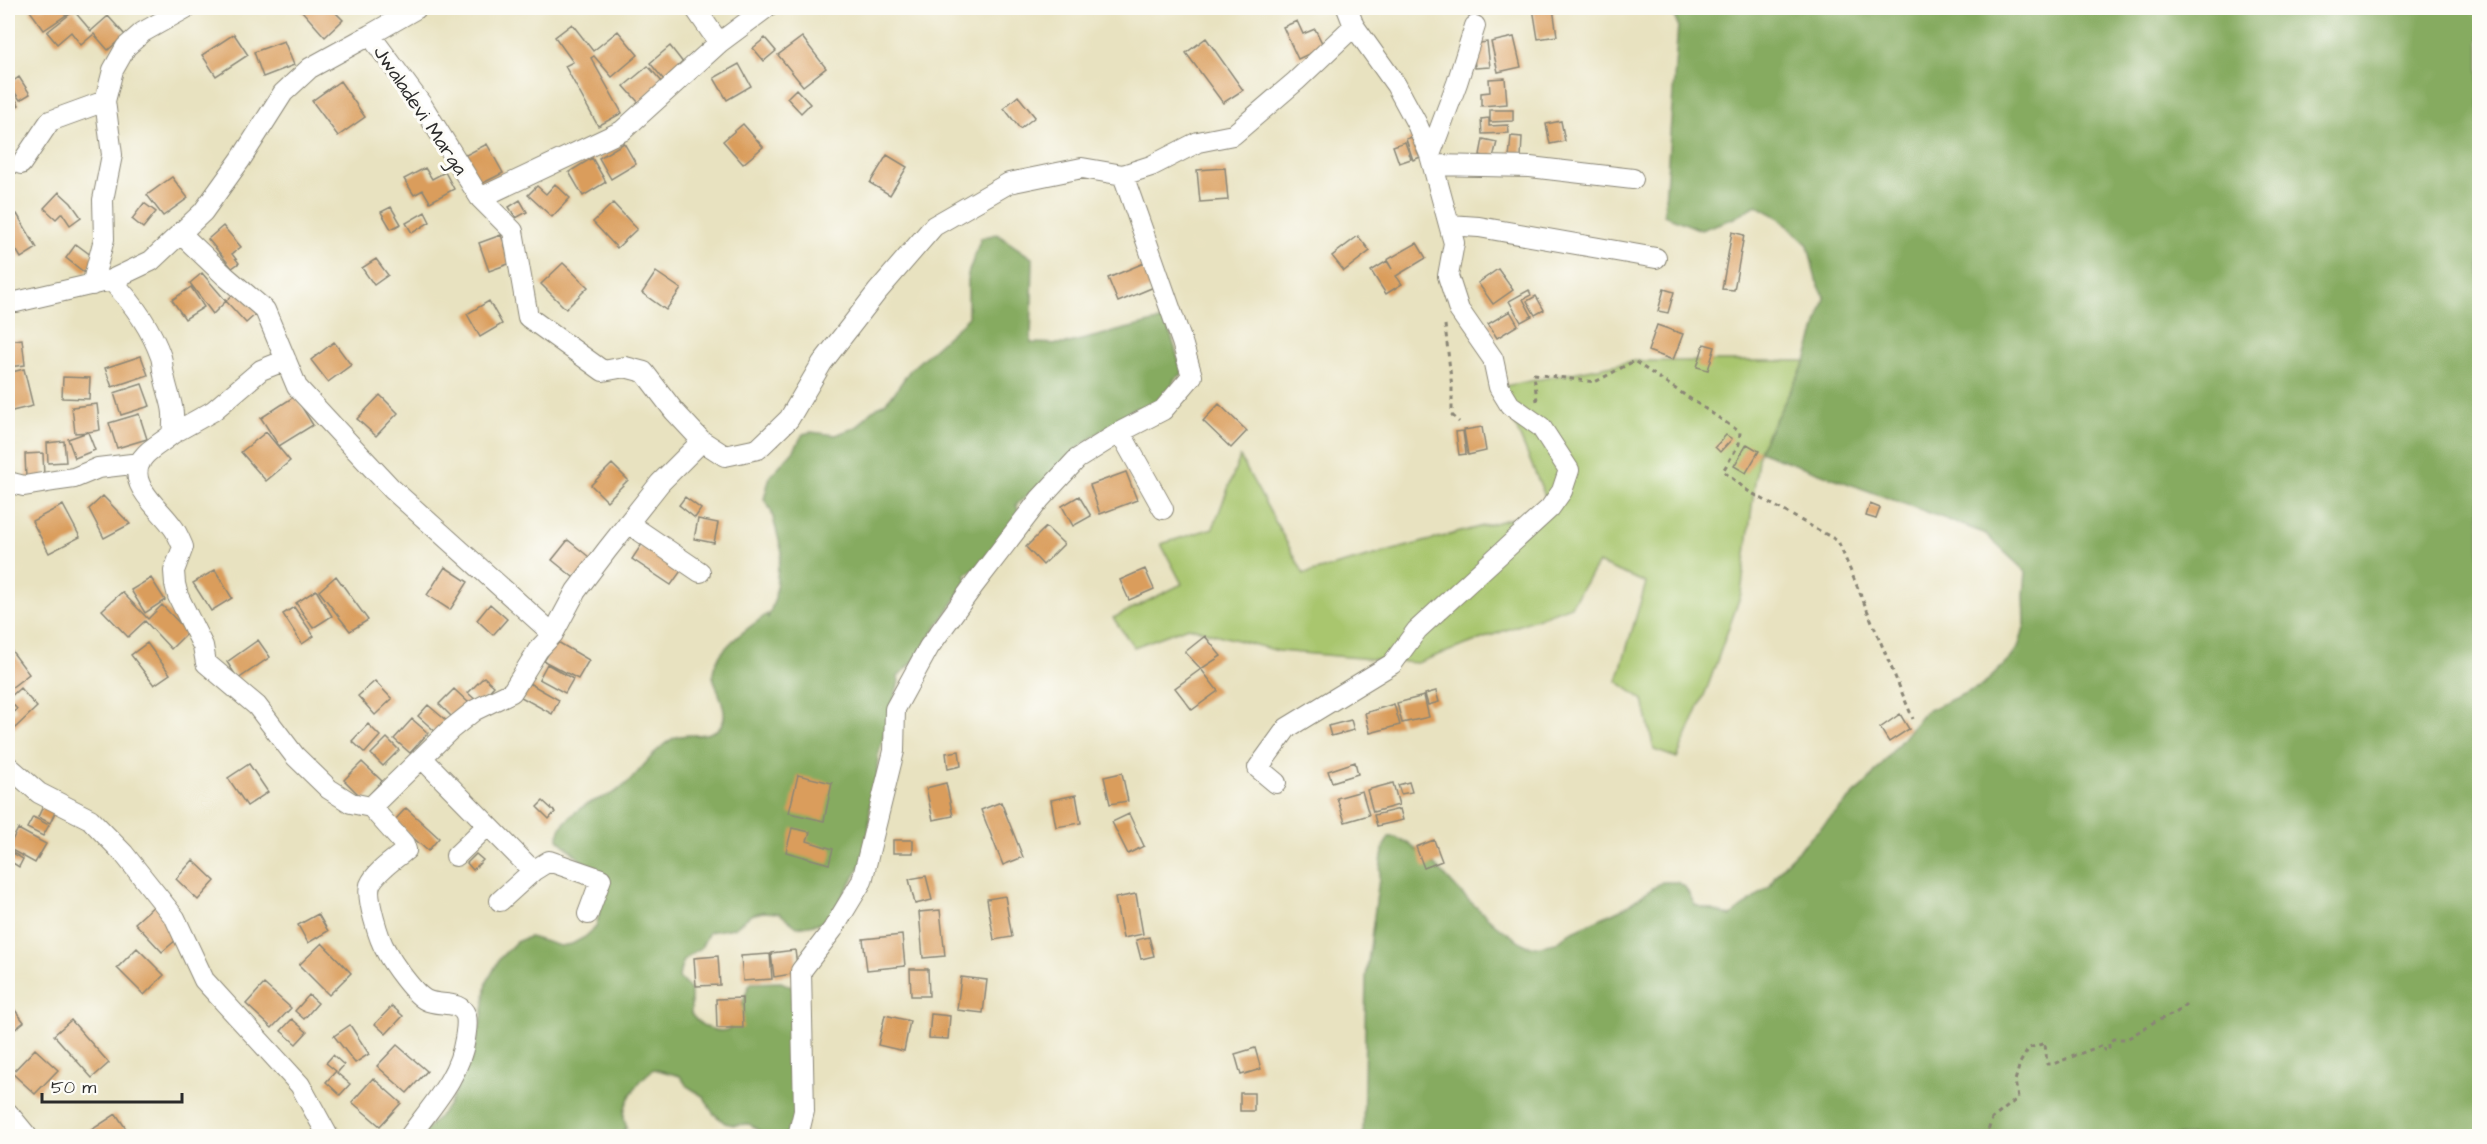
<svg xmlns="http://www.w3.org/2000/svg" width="2487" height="1144" font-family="'Architects Daughter',sans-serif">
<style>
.green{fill:#a9c66e;stroke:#6a784c;stroke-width:1.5}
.forest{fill:#86ab61;stroke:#586b46;stroke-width:1.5}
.building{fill:#da9d5c}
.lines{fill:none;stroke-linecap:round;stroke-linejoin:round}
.minor-casing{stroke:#8a8676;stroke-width:22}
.path{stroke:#8a8676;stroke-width:3;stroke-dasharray:4.5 4.5;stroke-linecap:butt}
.minor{stroke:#fff;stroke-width:20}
.labels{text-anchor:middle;stroke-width:6;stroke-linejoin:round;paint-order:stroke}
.street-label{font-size:20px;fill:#2b2b2b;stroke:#fdfcf7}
</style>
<rect width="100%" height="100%" fill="#fdfcf7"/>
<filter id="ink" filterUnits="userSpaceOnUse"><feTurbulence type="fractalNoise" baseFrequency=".0167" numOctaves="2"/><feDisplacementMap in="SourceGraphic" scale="12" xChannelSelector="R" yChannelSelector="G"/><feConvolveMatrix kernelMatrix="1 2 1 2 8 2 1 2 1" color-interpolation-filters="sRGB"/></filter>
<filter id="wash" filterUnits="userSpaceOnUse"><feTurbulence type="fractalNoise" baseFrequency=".008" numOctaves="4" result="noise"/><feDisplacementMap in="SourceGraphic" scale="24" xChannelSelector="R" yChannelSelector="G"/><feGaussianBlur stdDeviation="1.35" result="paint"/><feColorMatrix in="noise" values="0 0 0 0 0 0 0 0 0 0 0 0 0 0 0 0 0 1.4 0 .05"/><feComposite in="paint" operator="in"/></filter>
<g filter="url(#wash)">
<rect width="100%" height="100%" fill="#e8e2c0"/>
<path class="green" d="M 1634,361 L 1806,361 L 1759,451 L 1741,594 L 1708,686 L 1677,758 L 1654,750 L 1643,700 L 1617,681 L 1646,583 L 1598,563 L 1571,606 L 1417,663 L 1278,651 L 1188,627 L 1134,647 L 1113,618 L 1182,584 L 1161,544 L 1213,528 L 1240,457 L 1304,574 L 1550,508 L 1499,387 Z"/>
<path class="forest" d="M 1670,8 L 2479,8 L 2479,1136 L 1363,1136 L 1366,977 L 1382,856 L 1384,846 L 1389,837 L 1395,837 L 1409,844 L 1438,868 L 1463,895 L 1496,925 L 1524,944 L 1535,947 L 1556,943 L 1569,933 L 1625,907 L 1662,882 L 1678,882 L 1685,887 L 1695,905 L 1731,916 L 1770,886 L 1775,876 L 1789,859 L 1870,779 L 1924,712 L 1983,685 L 2011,658 L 2018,648 L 2025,625 L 2024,595 L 2026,572 L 1984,533 L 1759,451 L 1806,361 L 1825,298 L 1816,280 L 1808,245 L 1778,217 L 1756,205 L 1734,218 L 1701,230 L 1664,215 L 1678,25 Z
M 997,234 L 1033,259 L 1031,343 L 1065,344 L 1166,319 L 1183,374 L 1174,379 L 1173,389 L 1150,408 L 1135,408 L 1083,444 L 1038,489 L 1029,494 L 1016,505 L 1020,513 L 979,566 L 965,575 L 968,581 L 913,662 L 898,677 L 899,682 L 878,756 L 877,772 L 879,779 L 870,806 L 868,854 L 827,922 L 797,927 L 779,913 L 763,912 L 751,915 L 734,928 L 709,932 L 701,948 C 686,956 681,960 679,978 L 691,990 L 691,1014 C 697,1022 705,1028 715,1030 C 744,1037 739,998 751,983 L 781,982 L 794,988 L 795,1136 L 767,1136 L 749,1124 L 734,1125 L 725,1123 L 713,1113 L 704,1097 L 687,1086 L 680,1076 L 654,1069 C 639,1079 616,1109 627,1127 L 622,1134 L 623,1136 L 421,1136 L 448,1106 L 472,1058 L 482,1017 L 487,982 L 500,958 L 516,942 L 523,939 L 530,937 L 560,946 L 572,944 L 585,937 L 596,927 L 600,909 L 585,864 L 558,839 C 557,824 581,806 594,801 C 601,798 609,796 615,792 C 638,779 649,752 672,739 C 684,732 699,738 712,732 C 739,722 713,687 713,675 C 713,650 749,628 767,614 L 768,618 L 775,598 L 778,567 L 782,552 L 771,510 L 764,499 L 770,476 L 794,450 L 803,434 L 811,432 L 836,435 L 858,426 L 871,411 L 885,403 L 895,392 L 910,370 L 968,318 L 968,274 L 981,238 Z"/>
<g id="blocks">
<path class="building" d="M 34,8 L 73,8 L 75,9 L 44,30 L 30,11 Z
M 304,8 L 331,8 L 343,20 L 325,37 L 301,10 Z
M 1533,8 L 1553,8 L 1557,36 L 1538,39 Z
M 74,11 L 91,31 L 108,16 L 125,35 L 108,50 L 94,34 L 81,45 L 71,32 L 57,44 L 47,32 Z
M 1297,21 L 1303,34 L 1315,29 L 1324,47 L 1298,59 L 1283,27 Z
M 572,24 L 593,51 L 618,31 L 638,55 L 612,77 L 594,56 L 591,58 L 622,113 L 598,126 L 565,66 L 573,62 L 555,37 Z
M 234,34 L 248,55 L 216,76 L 202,55 Z
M 802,37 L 826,68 L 803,86 L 778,55 Z
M 1514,37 L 1521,67 L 1498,72 L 1491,42 Z
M 765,38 L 776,51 L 764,61 L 753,48 Z
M 1206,38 L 1243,90 L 1223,103 L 1186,53 Z
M 284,41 L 294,65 L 263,77 L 254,52 Z
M 1487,42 L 1490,67 L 1475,68 L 1473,44 Z
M 670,46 L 684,64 L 664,80 L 650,63 Z
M 739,64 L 751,86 L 727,100 L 714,78 Z
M 648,66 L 663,83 L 639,103 L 624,86 Z
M 19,77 L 30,94 L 20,100 L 9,84 Z
M 1505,78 L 1507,104 L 1481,106 L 1481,93 L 1490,92 L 1489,79 Z
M 340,81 L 365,117 L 338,136 L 312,101 Z
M 8,86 L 19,105 L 11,110 L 8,104 Z
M 796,89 L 810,104 L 801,113 L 787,98 Z
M 1018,96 L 1035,117 L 1020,129 L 1004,108 Z
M 1490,110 L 1513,110 L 1513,121 L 1490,122 Z
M 1489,118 L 1489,126 L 1508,125 L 1509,133 L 1482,134 L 1481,119 Z
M 1561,121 L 1565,141 L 1550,144 L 1546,124 Z
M 743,124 L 763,147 L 743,164 L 723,141 Z
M 1415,136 L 1423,156 L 1413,160 L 1406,139 Z
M 1511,136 L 1522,137 L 1521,158 L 1509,158 Z
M 1483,139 L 1497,142 L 1493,158 L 1480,155 Z
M 1405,142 L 1411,159 L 1399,163 L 1393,146 Z
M 624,143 L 636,164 L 611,179 L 599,158 Z
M 487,144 L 503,173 L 477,186 L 462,157 Z
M 887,155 L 907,167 L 890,195 L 870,183 Z
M 592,158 L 606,182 L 583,196 L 569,172 Z
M 425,168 L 432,179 L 445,172 L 454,189 L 430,202 L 423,190 L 414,195 L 404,179 Z
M 1225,168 L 1228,200 L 1200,202 L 1197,170 Z
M 172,177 L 188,198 L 163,216 L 147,195 Z
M 555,184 L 570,198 L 552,217 L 528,195 L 537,186 L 546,194 Z
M 59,192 L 71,203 L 81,217 L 70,225 L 62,213 L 56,219 L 44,208 Z
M 520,200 L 527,212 L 516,218 L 509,207 Z
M 144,203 L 156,212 L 143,228 L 132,219 Z
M 613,203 L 637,229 L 617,248 L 593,222 Z
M 391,207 L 401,224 L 391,229 L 381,212 Z
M 425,212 L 430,222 L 412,233 L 406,223 Z
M 17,214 L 37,248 L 21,258 L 8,236 L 8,220 Z
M 223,226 L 241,247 L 232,254 L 239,263 L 232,268 L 208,239 Z
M 1732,232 L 1744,235 L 1734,290 L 1722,289 Z
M 501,235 L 511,263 L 489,271 L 479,243 Z
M 1358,236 L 1370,251 L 1344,271 L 1332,256 Z
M 1417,243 L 1426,258 L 1396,276 L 1402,284 L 1386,294 L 1371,271 L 1387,261 L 1392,269 L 1387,260 Z
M 76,244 L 96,259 L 85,273 L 66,258 Z
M 376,259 L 388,275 L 374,285 L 362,268 Z
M 563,263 L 588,287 L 566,309 L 541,284 Z
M 1144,263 L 1154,287 L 1118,302 L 1108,278 Z
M 1498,269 L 1513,290 L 1493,304 L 1478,283 Z
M 656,272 L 681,289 L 666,310 L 642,293 Z
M 202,273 L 226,301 L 238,290 L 258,312 L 246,323 L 226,301 L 213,314 L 190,283 Z
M 191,287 L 204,307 L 185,319 L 172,300 Z
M 1664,289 L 1674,292 L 1668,313 L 1658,311 Z
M 1529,290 L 1531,295 L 1523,299 L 1532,316 L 1521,322 L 1509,301 Z
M 1536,296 L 1544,310 L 1535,315 L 1527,301 Z
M 489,301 L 502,324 L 480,337 L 467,314 Z
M 1510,311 L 1518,325 L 1497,338 L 1488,324 Z
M 1657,325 L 1683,334 L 1673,360 L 1648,351 Z
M 22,339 L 25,365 L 8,367 L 8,341 Z
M 334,342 L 351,365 L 328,382 L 311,360 Z
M 1704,344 L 1715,347 L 1708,370 L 1697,367 Z
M 141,356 L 148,375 L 112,387 L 105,368 Z
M 24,369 L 33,406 L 8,412 L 8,373 Z
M 63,377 L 90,378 L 89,399 L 62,398 Z
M 142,384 L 150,406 L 121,415 L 114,393 Z
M 380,395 L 398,413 L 376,436 L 357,419 Z
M 295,396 L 313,425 L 279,446 L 261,418 Z
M 97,404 L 100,430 L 88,432 L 95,450 L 75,458 L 68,439 L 88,432 L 75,433 L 72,407 Z
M 1219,404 L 1247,431 L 1231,448 L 1203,421 Z
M 139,414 L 147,439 L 117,448 L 109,423 Z
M 1482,427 L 1486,451 L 1468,455 L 1464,430 Z
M 1463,431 L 1466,454 L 1459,455 L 1456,432 Z
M 266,432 L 290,461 L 266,481 L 241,452 Z
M 1726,435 L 1732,439 L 1720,452 L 1715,447 Z
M 64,441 L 66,462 L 48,463 L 47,443 Z
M 1747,444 L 1759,451 L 1746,473 L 1734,466 Z
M 43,453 L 44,477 L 26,479 L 25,454 Z
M 612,464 L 628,480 L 607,501 L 591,485 Z
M 1126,472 L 1137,500 L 1100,514 L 1090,485 Z
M 103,496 L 130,524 L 104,538 L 89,509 Z
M 1079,496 L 1091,516 L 1073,526 L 1062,506 Z
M 685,497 L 701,509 L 695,518 L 679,505 Z
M 1870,504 L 1880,508 L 1876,519 L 1866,516 Z
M 63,505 L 80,537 L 49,553 L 32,521 Z
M 698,519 L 718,523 L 714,543 L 694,539 Z
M 1046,527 L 1064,544 L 1043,565 L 1026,547 Z
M 568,540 L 594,561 L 578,581 L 552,560 Z
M 644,541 L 683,568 L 671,585 L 632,559 Z
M 445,567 L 468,582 L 450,610 L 427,595 Z
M 1145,569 L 1154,589 L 1129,600 L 1120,580 Z
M 215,570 L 232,598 L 211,611 L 193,583 Z
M 336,576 L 368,620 L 350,631 L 319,591 Z
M 151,578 L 165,600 L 145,613 L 131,590 Z
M 316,590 L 332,616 L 313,628 L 296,603 Z
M 122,592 L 148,619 L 162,605 L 188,632 L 171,649 L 145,621 L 128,637 L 102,610 Z
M 490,604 L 507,619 L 493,635 L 477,620 Z
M 294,607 L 314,636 L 302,644 L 283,614 Z
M 1205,636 L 1221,656 L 1201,669 L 1185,652 Z
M 258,640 L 270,657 L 238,679 L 227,662 Z
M 556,641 L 589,660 L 578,679 L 544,661 Z
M 147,643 L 170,674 L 154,685 L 131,655 Z
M 11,650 L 29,674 L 11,688 L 8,684 L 8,653 Z
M 547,664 L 573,679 L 565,693 L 539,679 Z
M 1201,669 L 1218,691 L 1192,710 L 1175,688 Z
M 484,677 L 494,686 L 479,703 L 468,693 Z
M 375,681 L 392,699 L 375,715 L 358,696 Z
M 529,683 L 559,700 L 552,714 L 521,697 Z
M 20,688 L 37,707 L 15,728 L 8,721 L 8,718 L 17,709 L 8,699 Z
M 454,689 L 469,703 L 454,719 L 439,704 Z
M 1436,691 L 1439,702 L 1428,705 L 1425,694 Z
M 1424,696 L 1429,717 L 1402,723 L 1397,703 Z
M 1394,704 L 1400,725 L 1370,733 L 1365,713 Z
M 428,705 L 448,722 L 438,734 L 418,716 Z
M 1900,714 L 1909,729 L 1889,742 L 1880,728 Z
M 412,719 L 428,733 L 410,753 L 394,739 Z
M 1351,720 L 1354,730 L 1331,736 L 1328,726 Z
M 368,724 L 380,736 L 365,753 L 352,741 Z
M 387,738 L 399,750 L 383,766 L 371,754 Z
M 959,751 L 961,766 L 948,769 L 946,753 Z
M 362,762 L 382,781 L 364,800 L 344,780 Z
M 1355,762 L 1358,774 L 1332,782 L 1328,771 Z
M 249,764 L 268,792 L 247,806 L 228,778 Z
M 1122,773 L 1128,801 L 1110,804 L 1104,777 Z
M 798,775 L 832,783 L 824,821 L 789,813 Z
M 1409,782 L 1412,792 L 1401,794 L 1398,785 Z
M 946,783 L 953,816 L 933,820 L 926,788 Z
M 1393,783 L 1399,805 L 1373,812 L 1367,790 Z
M 1362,791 L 1369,815 L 1345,822 L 1337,798 Z
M 1076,795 L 1081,823 L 1056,827 L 1051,800 Z
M 543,801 L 555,812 L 549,819 L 537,807 Z
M 45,802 L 57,808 L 50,823 L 38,817 Z
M 1001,802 L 1023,857 L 1003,865 L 981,810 Z
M 406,808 L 439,838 L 428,851 L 394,821 Z
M 1400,809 L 1403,820 L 1377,826 L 1374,815 Z
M 1129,814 L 1144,846 L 1128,854 L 1112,822 Z
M 33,817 L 49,825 L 43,836 L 27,828 Z
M 792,828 L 810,832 L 807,841 L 833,849 L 829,864 L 786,852 Z
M 18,829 L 46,844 L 35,863 L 8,848 Z
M 893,840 L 913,840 L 913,853 L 893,853 Z
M 1434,840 L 1442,861 L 1424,868 L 1416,847 Z
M 8,850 L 23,859 L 19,867 L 8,860 Z
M 476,854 L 483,860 L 473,870 L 467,863 Z
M 193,860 L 215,881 L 198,900 L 176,879 Z
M 926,876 L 932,900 L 915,904 L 909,879 Z
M 1136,894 L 1143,934 L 1123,938 L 1115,898 Z
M 1005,896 L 1012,937 L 994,940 L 987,899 Z
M 156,904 L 183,934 L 162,952 L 135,923 Z
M 940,910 L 945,956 L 923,958 L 919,912 Z
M 318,914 L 328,931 L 308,943 L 298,925 Z
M 902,935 L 905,966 L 867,970 L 863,939 Z
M 1149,937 L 1154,956 L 1141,959 L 1136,940 Z
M 322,943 L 351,973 L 329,995 L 299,965 Z
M 137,948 L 164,975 L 144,995 L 117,968 Z
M 795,950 L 798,973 L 774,977 L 771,953 Z
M 770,954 L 772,979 L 743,981 L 741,956 Z
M 718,956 L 720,985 L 696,986 L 694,958 Z
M 910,969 L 928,969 L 929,996 L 911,996 Z
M 961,977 L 987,980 L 983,1013 L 957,1010 Z
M 264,984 L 291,1008 L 272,1028 L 246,1004 Z
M 309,995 L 318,1003 L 304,1019 L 295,1011 Z
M 742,998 L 743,1028 L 717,1028 L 716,999 Z
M 8,1001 L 24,1022 L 8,1035 Z
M 392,1006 L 403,1016 L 386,1034 L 375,1024 Z
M 931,1014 L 950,1016 L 948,1039 L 929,1038 Z
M 885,1015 L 910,1021 L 904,1051 L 878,1045 Z
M 292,1019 L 307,1032 L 296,1044 L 281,1031 Z
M 71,1020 L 109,1063 L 92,1078 L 54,1035 Z
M 350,1025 L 369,1054 L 355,1063 L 334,1036 Z
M 397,1045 L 427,1071 L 407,1093 L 377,1066 Z
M 1255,1048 L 1261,1069 L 1241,1075 L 1235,1054 Z
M 35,1049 L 58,1070 L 35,1094 L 12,1073 Z
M 333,1055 L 344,1065 L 337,1073 L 350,1084 L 340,1095 L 326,1082 L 336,1071 L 326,1063 Z
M 373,1078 L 401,1103 L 380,1126 L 352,1102 Z
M 1240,1093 L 1254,1093 L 1254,1111 L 1240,1111 Z
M 116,1114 L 131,1136 L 82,1136 Z"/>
</g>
</g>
<g filter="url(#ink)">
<use href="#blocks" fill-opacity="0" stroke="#8a8676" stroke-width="1.5"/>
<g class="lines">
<g class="minor-casing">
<path id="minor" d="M 695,8 L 719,43
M 370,35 L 417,8
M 1430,155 L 1457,83 L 1475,26
M 21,164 L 50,121 L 105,101
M 1433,165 L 1530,167 L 1633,179
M 480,198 L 513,231 L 528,317 L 603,371 L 625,367 L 644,372 L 674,411 L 702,441
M 1449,225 L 1479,227 L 1656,258
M 180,233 L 225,276 L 265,310 L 297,387 L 363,458 L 392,489 L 553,634
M 111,280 C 132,302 151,328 161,357 C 163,363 162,369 164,375 C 169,401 176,405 172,434 C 164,441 153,447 146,454 C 120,480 159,507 172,526 C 177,532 180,540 183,547 L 174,571 L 175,584 L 178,596 L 203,646 L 206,663 L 257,706 L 295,756 L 329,789 L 351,803 L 371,807 L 404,844 L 406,850 C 395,859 375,872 370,885 C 366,898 379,940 386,951 C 392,963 415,995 426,1000 C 439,1007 460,999 466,1016 C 468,1024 466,1031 465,1039 C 459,1078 432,1105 410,1136
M 92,285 L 104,239 L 103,200 L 112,155 L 105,101 L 113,70 L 126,47 L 143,32 L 186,8
M 8,302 L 16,302 L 111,280 L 151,261 L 203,212 L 241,159 L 283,93 L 310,68 L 370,35 L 422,105 L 480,198 L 622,131 L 719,43 L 766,8
M 1120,432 L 1163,509
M 172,434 L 213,411 L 261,370 L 286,360
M 8,482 L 24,486 L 54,481 L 74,478 L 98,468 L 140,463
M 628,523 L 700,572
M 422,758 L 533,871 L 500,901
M 8,766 L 39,793 L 90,819 L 124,854 L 175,918 L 204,980 L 300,1085 L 328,1136
M 1276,783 L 1258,768 L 1287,728 L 1392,664 L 1417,630 L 1550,508 L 1562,491 L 1569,470 L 1541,427 L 1510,405 L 1499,387 L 1493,359 L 1459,310 L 1448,276 L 1454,243 L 1430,155 L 1417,124 L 1396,85 L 1354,26 L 1347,8
M 371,807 L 450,730 L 475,710 L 512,692 L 538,650 L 553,634 L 576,591 L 607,550 L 660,483 L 702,441 L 725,456 L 758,449 L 789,419 L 822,363 L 877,292 L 934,226 L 1009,183 L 1082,168 L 1123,175 L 1151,166 L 1198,142 L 1233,135 L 1296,81 L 1354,26
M 456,856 L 488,825
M 533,871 L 549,861 L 601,879 L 588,914
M 8,1113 L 27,1136
M 798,1136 L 804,1111 L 801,971 L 833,929 L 862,881 L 894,751 L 895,709 L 929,647 L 974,585 L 1040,499 L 1077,459 L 1122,431 L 1163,410 L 1192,376 L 1182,342 L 1123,175"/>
</g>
<path class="path" d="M 1445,325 L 1452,388 L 1452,415 L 1459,422
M 1537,401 L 1534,374 L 1595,382 L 1634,361 L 1740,432 L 1739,444 L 1723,471 L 1748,491 L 1838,541 L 1913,719
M 1983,1136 L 1987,1134 L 1992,1119 L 2018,1098 L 2015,1081 L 2020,1063 L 2029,1048 L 2045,1043 L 2047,1064 L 2053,1064 L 2103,1045 L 2104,1050 L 2109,1050 L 2109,1043 L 2113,1039 L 2127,1039 L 2154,1022 L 2176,1013 L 2186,1004"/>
<use href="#minor" class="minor"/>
</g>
</g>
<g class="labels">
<g class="street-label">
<text transform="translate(421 110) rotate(56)" y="7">Jwaladevi Marga</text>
</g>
</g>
<rect width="2487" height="1144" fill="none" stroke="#fdfcf7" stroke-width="30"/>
<path d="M42 1093v9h140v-9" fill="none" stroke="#2b2b2b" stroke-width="3"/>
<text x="51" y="1093" font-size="18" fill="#2b2b2b" stroke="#fdfcf7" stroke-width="4.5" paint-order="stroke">50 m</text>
</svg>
